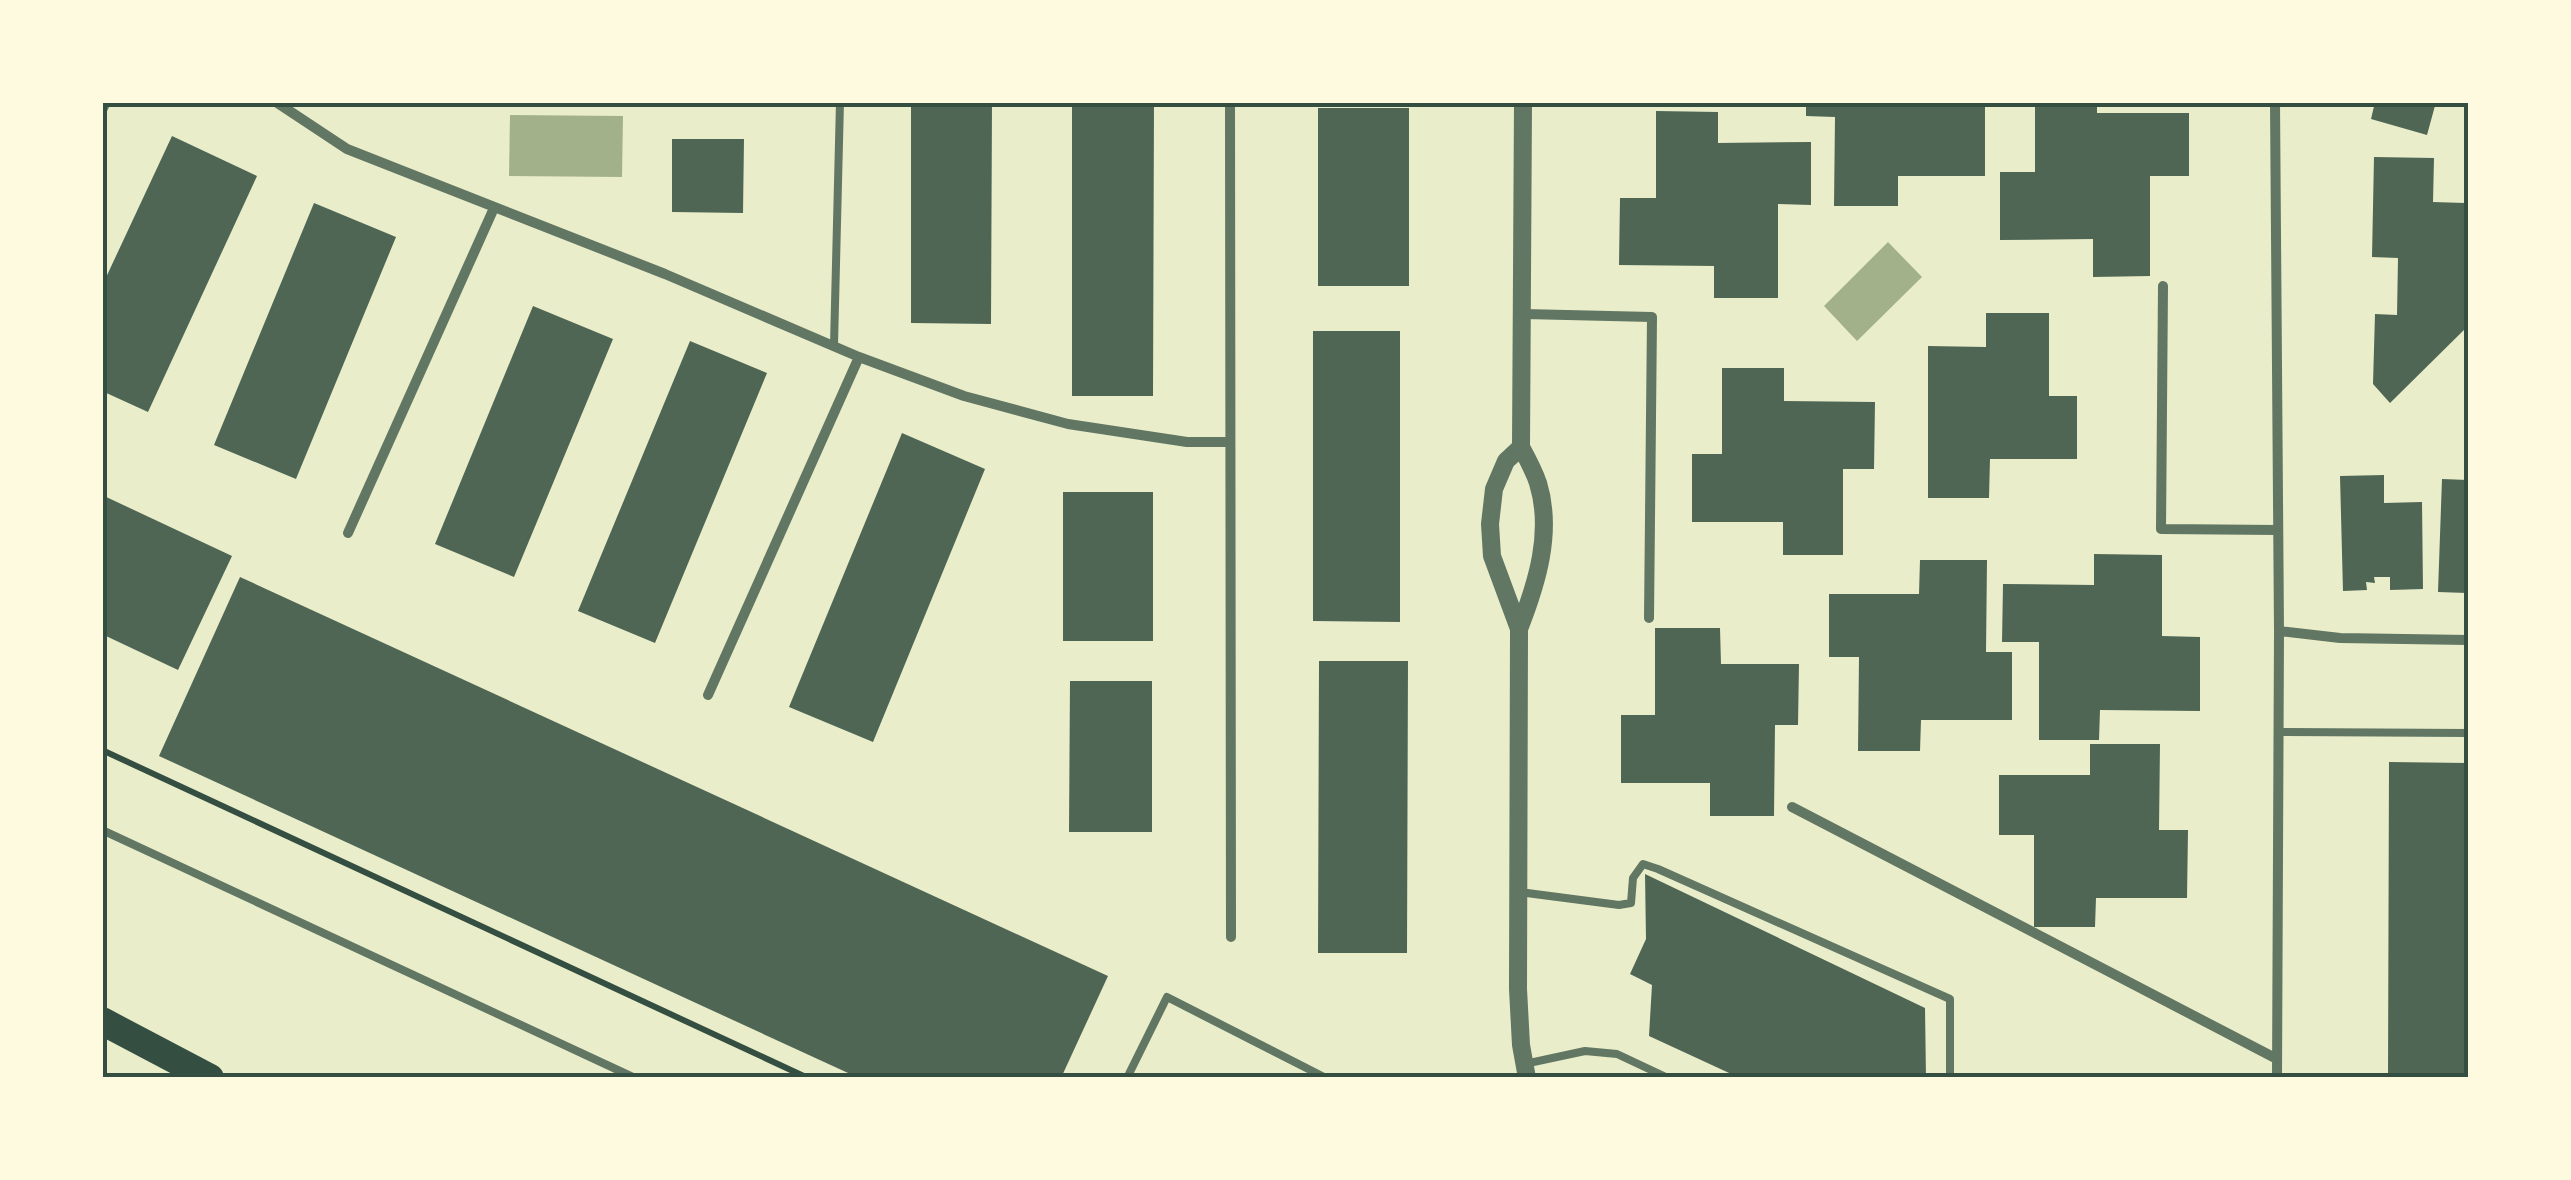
<svg xmlns="http://www.w3.org/2000/svg" width="2571" height="1180" font-family="Cabin,sans-serif">
<style>
.water{fill:#a3b18a}
.building{fill:#4f6655}
.lines{fill:none;stroke-linecap:round;stroke-linejoin:round}
.path{stroke:#344e41;stroke-width:6}
.service{stroke:#617663;stroke-width:8}
.minor{stroke:#617663;stroke-width:10}
.tertiary{stroke:#617663;stroke-width:18}
.trunk{stroke:#344e41;stroke-width:28}
.neatline{fill:none;stroke:#344e41;stroke-width:4}
</style>
<rect width="100%" height="100%" fill="#e9edc9"/>
<path class="water" d="M 510,115 L 623,116 L 622,177 L 509,176 Z
M 1888,242 L 1922,277 L 1857,341 L 1824,306 Z"/>
<path class="building" d="M 911,102 L 992,102 L 991,324 L 911,323 Z
M 1072,102 L 1154,102 L 1153,396 L 1072,396 Z
M 1806,102 L 1960,102 L 1960,106 L 1985,106 L 1985,176 L 1898,176 L 1898,206 L 1834,206 L 1835,117 L 1806,116 Z
M 2035,102 L 2097,102 L 2097,113 L 2189,113 L 2189,176 L 2150,176 L 2150,276 L 2093,277 L 2093,239 L 2000,240 L 2000,172 L 2035,172 Z
M 2375,102 L 2436,102 L 2427,135 L 2371,119 Z
M 1318,108 L 1409,108 L 1409,286 L 1318,286 Z
M 1656,111 L 1718,112 L 1718,143 L 1811,142 L 1811,205 L 1778,204 L 1778,298 L 1714,298 L 1714,266 L 1619,265 L 1620,198 L 1656,198 Z
M 172,136 L 257,176 L 148,412 L 102,391 L 102,286 Z
M 672,139 L 744,139 L 743,213 L 672,212 Z
M 2374,157 L 2434,158 L 2433,202 L 2465,203 L 2468,213 L 2468,326 L 2390,403 L 2373,384 L 2375,314 L 2397,315 L 2398,258 L 2372,257 Z
M 314,203 L 396,237 L 296,479 L 214,445 Z
M 533,306 L 613,339 L 514,577 L 435,544 Z
M 1986,313 L 2049,313 L 2049,396 L 2077,396 L 2077,459 L 1990,459 L 1989,498 L 1928,498 L 1928,346 L 1986,347 Z
M 1313,331 L 1400,331 L 1400,622 L 1313,621 Z
M 690,341 L 767,373 L 655,643 L 578,611 Z
M 1722,368 L 1784,368 L 1784,401 L 1875,402 L 1874,469 L 1843,469 L 1843,555 L 1783,555 L 1783,522 L 1692,522 L 1692,454 L 1722,454 Z
M 902,433 L 985,469 L 873,742 L 789,707 Z
M 2384,475 L 2384,503 L 2422,502 L 2423,589 L 2390,590 L 2390,577 L 2374,577 L 2375,583 L 2366,582 L 2367,590 L 2343,591 L 2340,476 Z
M 2442,479 L 2468,480 L 2467,593 L 2438,592 Z
M 1063,492 L 1153,492 L 1153,641 L 1063,641 Z
M 102,495 L 232,556 L 178,670 L 106,636 L 102,645 Z
M 2094,554 L 2162,555 L 2162,636 L 2200,637 L 2200,711 L 2100,710 L 2099,740 L 2039,740 L 2039,642 L 2002,642 L 2003,584 L 2094,585 Z
M 1920,560 L 1987,560 L 1986,652 L 2012,652 L 2012,720 L 1921,720 L 1920,751 L 1858,751 L 1859,657 L 1829,657 L 1829,594 L 1919,594 Z
M 240,577 L 1108,976 L 1061,1078 L 859,1078 L 159,756 Z
M 1655,628 L 1720,628 L 1721,664 L 1799,664 L 1798,725 L 1775,725 L 1774,816 L 1710,816 L 1710,783 L 1621,783 L 1621,715 L 1655,715 Z
M 1319,661 L 1408,661 L 1407,953 L 1318,953 Z
M 1070,681 L 1152,681 L 1152,832 L 1069,832 Z
M 2090,744 L 2160,744 L 2159,830 L 2188,830 L 2187,898 L 2096,898 L 2095,927 L 2034,927 L 2034,835 L 1999,835 L 1999,775 L 2090,775 Z
M 2389,762 L 2468,763 L 2468,1078 L 2388,1078 Z
M 1645,874 L 1925,1008 L 1926,1078 L 1740,1078 L 1649,1036 L 1652,985 L 1630,974 L 1646,939 Z"/>
<g class="lines">
<path class="path" d="M 102,750 L 808,1078"/>
<path class="service" d="M 834,345 L 840,102
M 2278,732 L 2468,733
M 102,830 L 635,1078
M 1519,892 L 1619,905 L 1631,903 L 1633,878 L 1643,864 L 1658,869 L 1950,999 L 1950,1078
M 1524,1064 L 1585,1051 L 1617,1054 L 1668,1078
M 1127,1078 L 1167,997 L 1326,1078"/>
<path class="minor" d="M 276,102 L 347,149 L 665,274 L 859,357 L 964,396 L 1068,424 L 1187,442 L 1229,442
M 1230,102 L 1231,937
M 2275,102 L 2279,631 L 2277,1078
M 102,110 L 106,102
M 2163,286 L 2161,529 L 2278,530
M 1522,314 L 1652,317 L 1649,618
M 348,533 L 494,208
M 2279,631 L 2340,638 L 2468,640
M 708,695 L 859,357
M 1792,807 L 2277,1059"/>
<path class="tertiary" d="M 1523,102 L 1521,447 C 1527,458 1534,471 1538,483 C 1553,532 1537,583 1519,629 L 1518,989 L 1521,1045 L 1527,1078
M 1519,629 L 1492,556 L 1490,524 L 1494,489 L 1506,461 L 1521,447"/>
<path class="trunk" d="M 102,1021 L 210,1078"/>
</g>
<rect width="2571" height="1180" fill="none" stroke="#fefae0" stroke-width="210"/>
<rect x="105" y="105" width="2361" height="970" class="neatline"/>
</svg>
